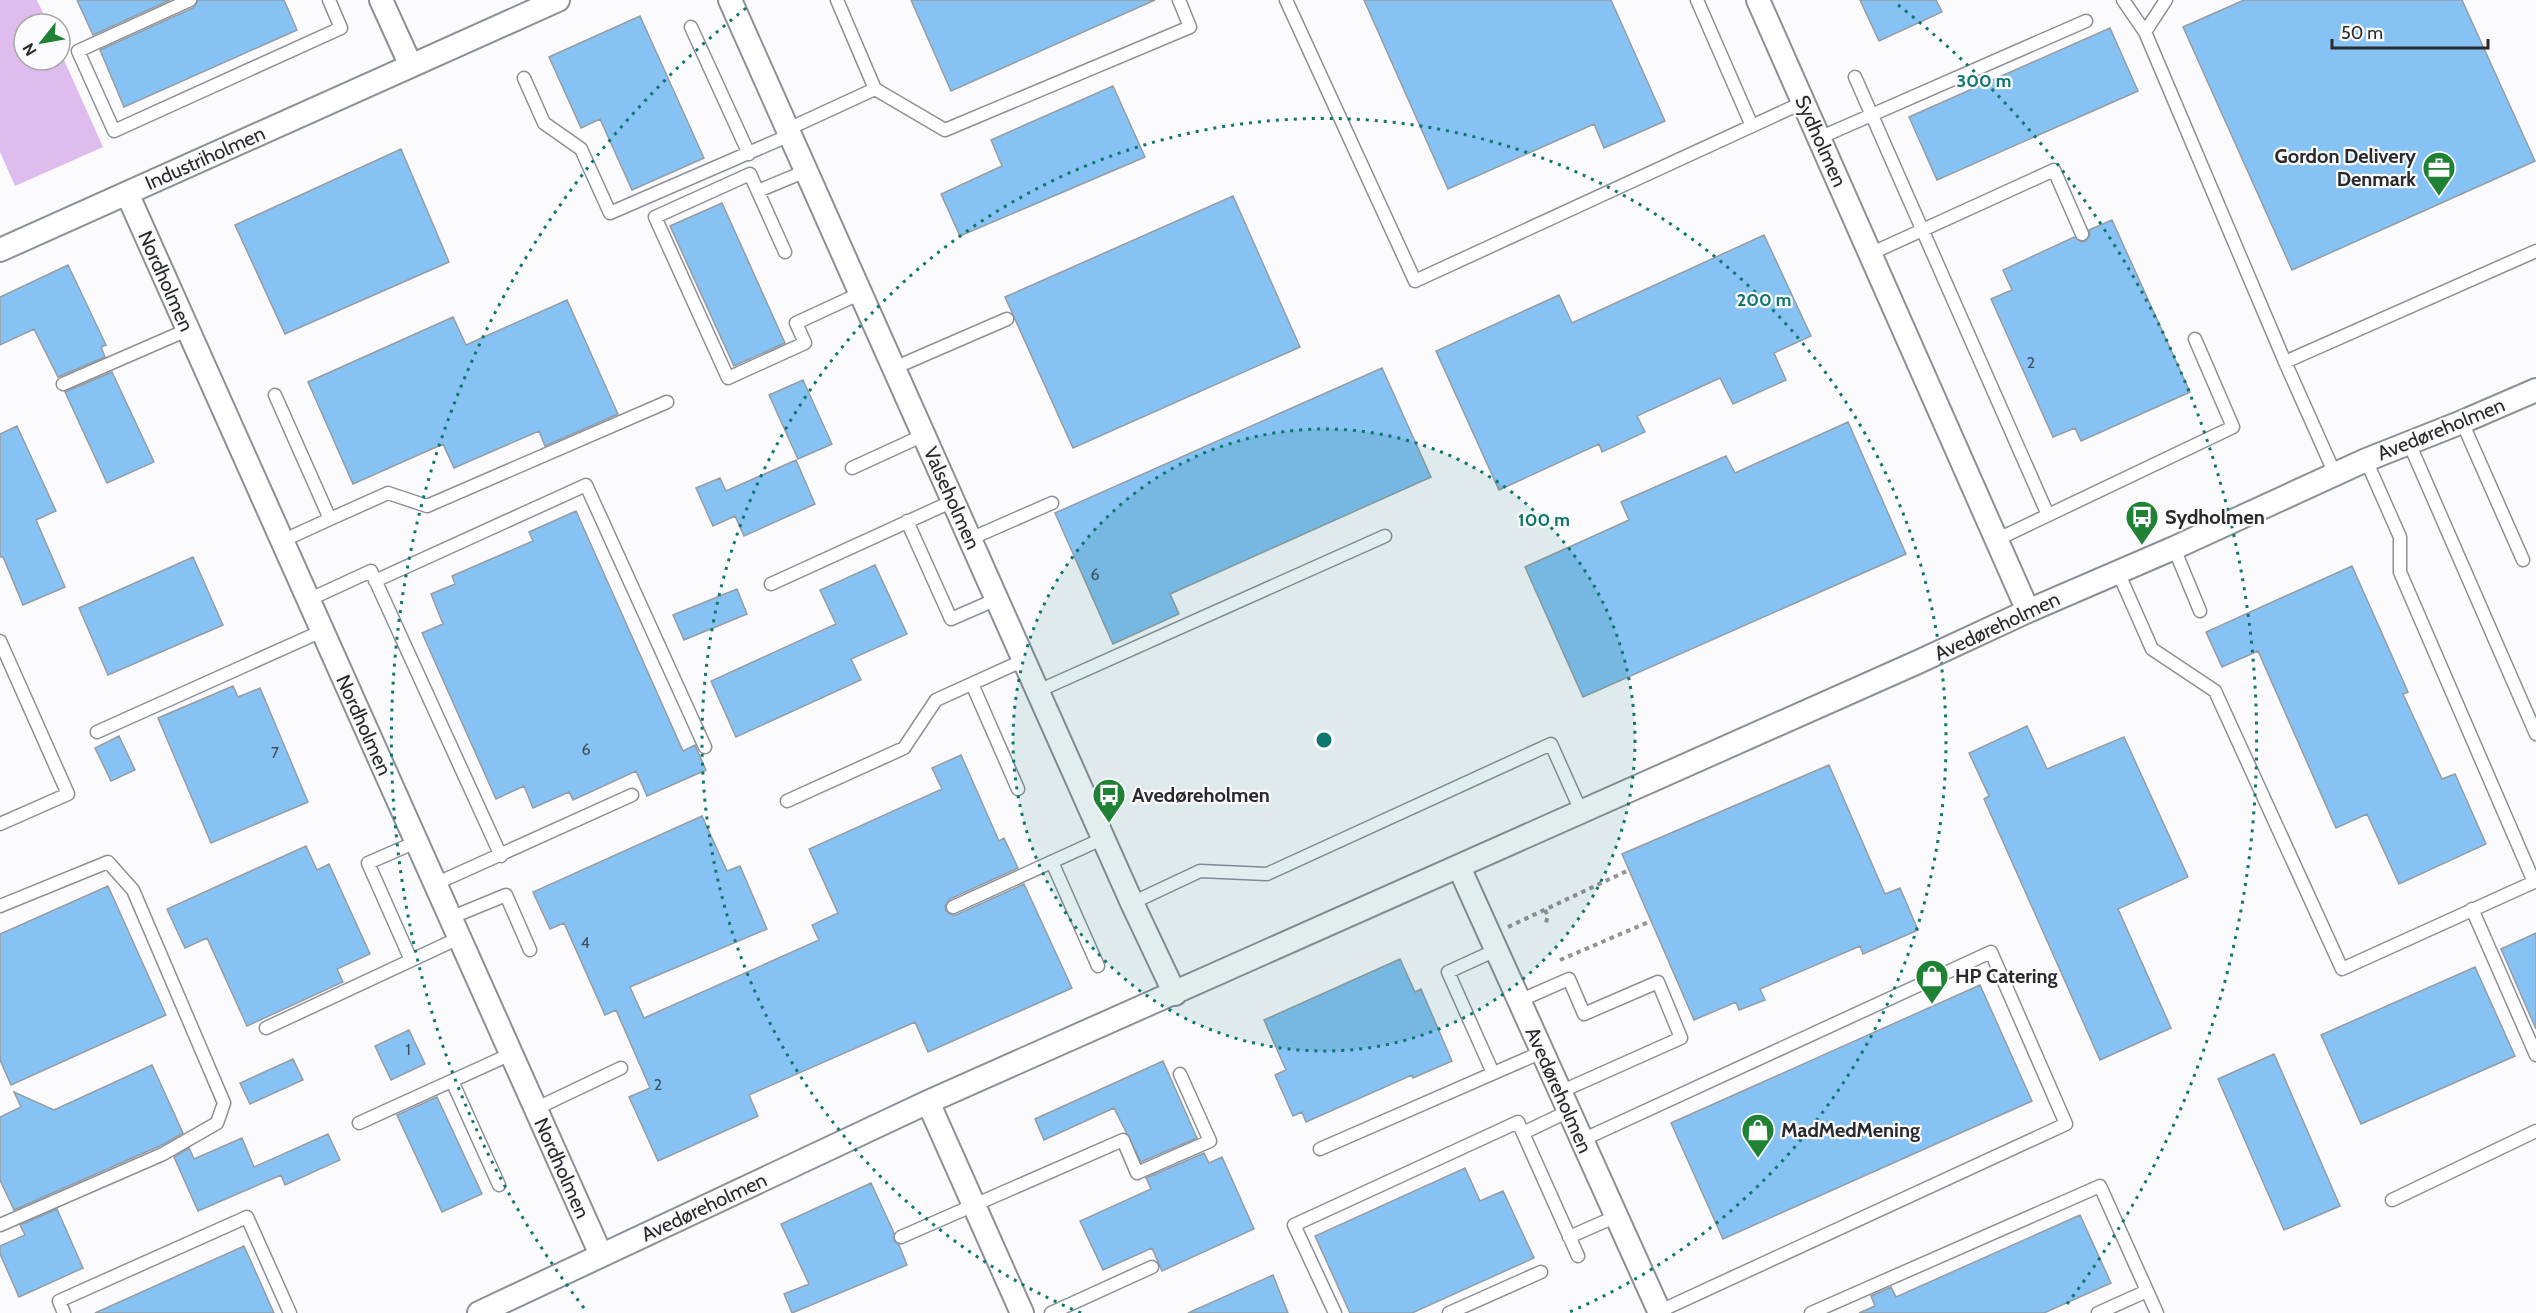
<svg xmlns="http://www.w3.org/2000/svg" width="2536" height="1313" font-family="Cabin,sans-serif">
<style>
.green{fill:#dfbcee}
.building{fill:#86c2f3;stroke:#959da3;stroke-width:1.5}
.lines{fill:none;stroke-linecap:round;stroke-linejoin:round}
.lane-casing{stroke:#8c9098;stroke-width:15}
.street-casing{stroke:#8c9098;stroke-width:26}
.path{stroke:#939496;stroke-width:4;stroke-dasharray:4.5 4.5;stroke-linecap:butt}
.lane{stroke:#fff;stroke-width:12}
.street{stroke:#fff;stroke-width:22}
.ring{fill:none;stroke:#0f766e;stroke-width:3;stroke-dasharray:3 6}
.labels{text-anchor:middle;stroke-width:4.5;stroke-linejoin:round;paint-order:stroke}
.number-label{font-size:16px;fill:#40505e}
.street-label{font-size:20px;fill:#282a2d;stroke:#fbfbfd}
.poi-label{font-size:20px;font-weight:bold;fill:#282a2d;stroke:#fbfbfd;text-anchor:start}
.centre{fill:#0f766e;stroke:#fbfbfd;stroke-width:3}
.ring-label{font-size:18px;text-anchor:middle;font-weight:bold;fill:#0f766e;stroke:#fbfbfd;stroke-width:4.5;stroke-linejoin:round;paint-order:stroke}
</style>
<rect width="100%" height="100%" fill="#fbfbfd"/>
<path class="green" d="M 0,0 L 37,0 L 48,24 L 24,24 L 24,60 L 60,60 L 60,51 L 103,147 L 15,186 L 0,152 Z"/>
<path class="building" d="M 77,0 L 170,0 L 93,35 Z
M 198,0 L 284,0 L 297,30 L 124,107 L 100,50 L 193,8 Z
M 911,0 L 1155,0 L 951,91 Z
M 1364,0 L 1611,0 L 1665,121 L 1604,148 L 1594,124 L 1448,189 Z
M 1860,0 L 1936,0 L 1942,12 L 1879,41 Z
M 2244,0 L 2462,0 L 2535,161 L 2292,270 L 2183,27 Z
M 640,16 L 704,158 L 632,190 L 600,119 L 581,128 L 549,57 Z
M 2110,28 L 2138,91 L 1937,180 L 1909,117 Z
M 1113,86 L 1145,157 L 960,236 L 941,194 L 1002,166 L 991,140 Z
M 401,149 L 449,262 L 285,334 L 235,225 Z
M 1233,196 L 1300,347 L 1073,448 L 1005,297 Z
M 722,203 L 785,343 L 734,366 L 670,226 Z
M 2112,220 L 2190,392 L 2081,441 L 2075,428 L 2053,437 L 1991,299 L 2012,290 L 2003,270 L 2074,237 L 2081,242 L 2086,241 L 2090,235 L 2089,230 Z
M 1764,235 L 1811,336 L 1774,353 L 1786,380 L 1733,404 L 1720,378 L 1637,416 L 1645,432 L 1602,452 L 1599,444 L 1499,490 L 1436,351 L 1559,295 L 1572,323 Z
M 68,265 L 106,345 L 101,347 L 105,357 L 58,377 L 34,329 L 0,345 L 0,297 Z
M 567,300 L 618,414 L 545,446 L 539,431 L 454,468 L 443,444 L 353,484 L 308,382 L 453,317 L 466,345 Z
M 1382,368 L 1431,477 L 1170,594 L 1179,614 L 1113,644 L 1055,513 Z
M 112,372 L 154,462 L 107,483 L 65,392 Z
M 803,380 L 832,444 L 798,459 L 769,395 Z
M 1848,422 L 1906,554 L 1583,697 L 1525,567 L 1629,520 L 1621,502 L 1726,456 L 1735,473 Z
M 17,426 L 56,511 L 36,520 L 65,587 L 23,605 L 3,557 L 0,557 L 0,434 Z
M 796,460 L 815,504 L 744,536 L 735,516 L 713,526 L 696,488 L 720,478 L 726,491 Z
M 576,511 L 683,751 L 695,745 L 706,770 L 647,796 L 636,771 L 573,800 L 569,792 L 533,808 L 524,786 L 496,799 L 422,633 L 443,624 L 431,594 L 455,584 L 452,576 L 533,541 L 529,532 Z
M 193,557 L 223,625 L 108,675 L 79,608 Z
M 875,565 L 907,634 L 851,659 L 861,680 L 736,737 L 711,681 L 836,624 L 820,590 Z
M 2352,566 L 2408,692 L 2403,694 L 2442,779 L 2455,774 L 2486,844 L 2399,884 L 2367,814 L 2336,828 L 2258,651 L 2222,667 L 2206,632 Z
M 737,589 L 747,614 L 684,640 L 673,615 Z
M 233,686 L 238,697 L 260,688 L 308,802 L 211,843 L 158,718 Z
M 2027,726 L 2047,769 L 2124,737 L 2188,877 L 2118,909 L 2171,1028 L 2100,1060 L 1984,799 L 1989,796 L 1969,753 Z
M 119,736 L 135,770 L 111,781 L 95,748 Z
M 961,755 L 999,841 L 1004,838 L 1018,868 L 950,899 L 945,906 L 946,911 L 952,915 L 956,915 L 1024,884 L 1072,988 L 928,1052 L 915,1022 L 749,1095 L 758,1116 L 658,1161 L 629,1097 L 650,1088 L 616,1010 L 605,1015 L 564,923 L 550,929 L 533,892 L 702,816 L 727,871 L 740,866 L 767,929 L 630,987 L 644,1018 L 819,940 L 812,925 L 838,913 L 809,849 L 942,789 L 932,768 Z
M 1829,765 L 1885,894 L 1900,888 L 1918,930 L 1863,954 L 1860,946 L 1760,989 L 1765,1000 L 1739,1010 L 1736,1002 L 1694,1020 L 1622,854 Z
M 306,846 L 317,870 L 329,864 L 370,954 L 337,969 L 343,982 L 247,1026 L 207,938 L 185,948 L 167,909 Z
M 108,886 L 166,1015 L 11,1085 L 0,1060 L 0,934 Z
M 2536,933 L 2536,1029 L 2501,949 Z
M 1400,959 L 1415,992 L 1421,989 L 1452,1061 L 1413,1078 L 1412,1075 L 1306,1122 L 1302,1112 L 1293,1116 L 1275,1075 L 1286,1070 L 1264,1020 Z
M 2475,967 L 2515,1056 L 2361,1124 L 2321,1035 Z
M 1980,985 L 2032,1101 L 1723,1239 L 1671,1123 Z
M 409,1030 L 425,1064 L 391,1080 L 375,1046 Z
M 2274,1054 L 2340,1206 L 2284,1230 L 2218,1079 Z
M 293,1059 L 303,1080 L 250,1104 L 240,1083 Z
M 1163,1061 L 1197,1138 L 1141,1162 L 1114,1108 L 1044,1140 L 1035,1119 Z
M 152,1065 L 183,1133 L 164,1144 L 14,1210 L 0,1180 L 0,1117 L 21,1107 L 14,1092 L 54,1110 Z
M 437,1097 L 482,1194 L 442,1212 L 397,1115 Z
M 328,1134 L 340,1160 L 285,1185 L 281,1175 L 198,1211 L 174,1157 L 189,1148 L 194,1159 L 242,1138 L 254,1167 Z
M 1204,1153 L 1209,1163 L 1222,1157 L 1254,1229 L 1162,1271 L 1152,1248 L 1103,1270 L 1080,1221 L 1151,1189 L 1146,1178 Z
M 1465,1168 L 1480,1201 L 1503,1191 L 1534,1258 L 1412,1313 L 1350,1313 L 1315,1236 Z
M 871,1183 L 894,1233 L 894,1241 L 899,1245 L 907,1265 L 792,1313 L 784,1294 L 809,1284 L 781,1224 Z
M 57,1209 L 83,1268 L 19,1297 L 0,1254 L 0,1246 L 25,1235 L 20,1225 Z
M 2080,1215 L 2111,1283 L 2044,1313 L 1859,1313 L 1875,1306 L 1871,1296 L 1891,1287 L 1896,1297 Z
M 244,1246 L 274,1313 L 95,1313 Z
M 1273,1275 L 1288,1313 L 1188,1313 Z"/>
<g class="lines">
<g class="lane-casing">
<path id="lane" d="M 190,0 L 78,51 L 114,131 L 341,28 L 329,0
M 837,0 L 875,89 L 945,130 L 1190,27 L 1179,0
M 1286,0 L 1415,281 L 1804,102
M 1697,0 L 1752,126
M 2123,0 L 2145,32
M 2166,0 L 2145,32 L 2285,362
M 691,27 L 749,154
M 1855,77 L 2048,515
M 524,78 L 544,123 L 581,149 L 610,213 L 790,135
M 788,129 L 875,89
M 1819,138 L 2086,21
M 758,191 L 806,171
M 785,252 L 750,174 L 655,217 L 728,378 L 805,343 L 796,323 L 861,293
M 1872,253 L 2054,170 L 2082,234
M 894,368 L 1007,319
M 63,384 L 187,330
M 275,395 L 330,519 L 388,493 L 427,506 L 667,402
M 2462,422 L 2523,560
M 2409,443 L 2536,734
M 852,468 L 924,435
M 2335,474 L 2285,362 L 2536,251
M 907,521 L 951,619 L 997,599
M 970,539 L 1052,503
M 1998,539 L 2233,427 L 2195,339
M 282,541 L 330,519
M 2174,548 L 2200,611
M 2118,572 L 2152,649 L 2215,691 L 2342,969 L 2534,882 L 2400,572 L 2400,537 L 2366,460
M 375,581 L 586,485 L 705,747
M 771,584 L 953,501
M 308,600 L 371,571 L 501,856
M 0,641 L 68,794 L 0,824
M 972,684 L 1018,789
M 1038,691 L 1385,536
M 97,732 L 322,631
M 787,801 L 904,748 L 936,700 L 1024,660
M 1052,862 L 1098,966
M 435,884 L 632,795
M 1132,903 L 1200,871 L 1267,874 L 1551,744 L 1581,811
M 0,906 L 108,862 L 133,890 L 224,1103 L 217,1123 L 163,1154 L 0,1225
M 953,907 L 1104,838
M 2472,909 L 2536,1055
M 450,918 L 506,895 L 530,950
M 411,960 L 368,863 L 416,842
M 1519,1001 L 1569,979 L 1584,1014 L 1658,982 L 1681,1038 L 1560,1092
M 266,1028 L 459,938
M 1493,1073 L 1448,972 L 1496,950
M 452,1081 L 499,1185
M 535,1109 L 621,1068
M 359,1123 L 511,1054
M 1523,1133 L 1569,1111
M 1582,1140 L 1991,952 L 2066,1124 L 1660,1311
M 1320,1149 L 1542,1052
M 2392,1200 L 2536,1131
M 901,1237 L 1123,1140 L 1137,1173 L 1210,1141 L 1180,1074
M 1569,1237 L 1617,1216
M 64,1313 L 59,1301 L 247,1217 L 290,1313
M 1051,1313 L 1152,1267
M 1335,1313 L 1294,1225 L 1518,1122 L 1578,1256
M 1449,1313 L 1541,1272
M 1811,1313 L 2100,1186 L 2157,1313
M 2098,1313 L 2147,1291"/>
</g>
<g class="street-casing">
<path id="street" d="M 381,0 L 411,66
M 730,0 L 1132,903 L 1175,994
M 1758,0 L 2028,611
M 127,193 L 601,1255
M 0,250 L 558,0
M 1459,867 L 1660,1313
M 928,1102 L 1022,1313
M 479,1313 L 928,1102 L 1918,662 L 2028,611 L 2174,548 L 2366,460 L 2462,422 L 2536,390"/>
</g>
<path class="path" d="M 1545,910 L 1548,916 L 1545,926
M 1508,927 L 1629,870
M 1560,960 L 1651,921"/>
<use href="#lane" class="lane"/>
<use href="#street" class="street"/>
</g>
<circle cx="1324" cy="740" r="311" fill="#0f766e" fill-opacity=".12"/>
<g class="ring">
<circle cx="1324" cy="740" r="311"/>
<path d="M1081 1313A622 622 0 1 1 1567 1313"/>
<path d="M584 1308A933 933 0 0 1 750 5M1898 5A933 933 0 0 1 2064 1308"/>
</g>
<defs>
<g id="office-pin" transform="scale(1.725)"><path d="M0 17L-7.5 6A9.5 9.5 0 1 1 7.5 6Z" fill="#1e8134" stroke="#fbfbfd"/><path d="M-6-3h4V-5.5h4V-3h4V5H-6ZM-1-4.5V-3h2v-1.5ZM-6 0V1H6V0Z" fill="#fff"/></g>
<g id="bus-pin" transform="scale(1.725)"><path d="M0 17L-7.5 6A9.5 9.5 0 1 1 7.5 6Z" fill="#1e8134" stroke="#fbfbfd"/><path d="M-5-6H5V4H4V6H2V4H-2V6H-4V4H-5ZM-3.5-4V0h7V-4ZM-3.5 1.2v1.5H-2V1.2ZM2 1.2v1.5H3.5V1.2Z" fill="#fff"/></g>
<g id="shop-pin" transform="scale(1.725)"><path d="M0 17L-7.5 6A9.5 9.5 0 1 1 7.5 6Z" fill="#1e8134" stroke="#fbfbfd"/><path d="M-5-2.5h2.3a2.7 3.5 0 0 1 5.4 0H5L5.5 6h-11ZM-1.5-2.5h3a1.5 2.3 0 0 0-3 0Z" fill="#fff"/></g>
</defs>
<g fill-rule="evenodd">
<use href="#office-pin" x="2439" y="168"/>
<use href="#bus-pin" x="2142" y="517"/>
<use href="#bus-pin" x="1109" y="795"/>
<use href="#shop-pin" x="1932" y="976"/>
<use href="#shop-pin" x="1758" y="1130"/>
</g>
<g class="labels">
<g class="number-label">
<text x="2031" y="368">2</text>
<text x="1095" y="580">6</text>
<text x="586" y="755">6</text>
<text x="275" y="758">7</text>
<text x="585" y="948">4</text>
<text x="408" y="1055">1</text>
<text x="658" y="1090">2</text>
</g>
<g class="street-label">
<text transform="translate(1821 141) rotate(66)" y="7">Sydholmen</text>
<text transform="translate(205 158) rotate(-24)" y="7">Industriholmen</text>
<text transform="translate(166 281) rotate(66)" y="7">Nordholmen</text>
<text transform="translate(2441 429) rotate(-22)" y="7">Avedøreholmen</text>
<text transform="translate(952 498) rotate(66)" y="7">Valseholmen</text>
<text transform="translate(1997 626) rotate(-25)" y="7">Avedøreholmen</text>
<text transform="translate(364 725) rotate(66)" y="7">Nordholmen</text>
<text transform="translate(1559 1090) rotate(66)" y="7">Avedøreholmen</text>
<text transform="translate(562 1168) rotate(66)" y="7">Nordholmen</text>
<text transform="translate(704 1207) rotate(-25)" y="7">Avedøreholmen</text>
</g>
<g class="poi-label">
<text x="2416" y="163" text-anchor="end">Gordon Delivery<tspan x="2416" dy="23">Denmark</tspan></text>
<text x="2165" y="524">Sydholmen</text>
<text x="1132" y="802">Avedøreholmen</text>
<text x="1955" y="983">HP Catering</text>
<text x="1781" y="1137">MadMedMening</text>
</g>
</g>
<circle cx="1324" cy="740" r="9" class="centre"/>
<g class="ring-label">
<text x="1984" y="87">300 m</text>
<text x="1764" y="306">200 m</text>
<text x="1544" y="526">100 m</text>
</g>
<g transform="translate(42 42) rotate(239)"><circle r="28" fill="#fbfbfd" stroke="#a7a7aa" stroke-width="1.5"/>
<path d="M0-4.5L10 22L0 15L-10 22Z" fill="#1e8134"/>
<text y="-9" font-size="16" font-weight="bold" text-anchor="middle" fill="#282a2d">N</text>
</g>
<path d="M2332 39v9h156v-9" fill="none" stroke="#282a2d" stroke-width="3"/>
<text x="2341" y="39" font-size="18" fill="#282a2d" stroke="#fbfbfd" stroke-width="4.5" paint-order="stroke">50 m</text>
</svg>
